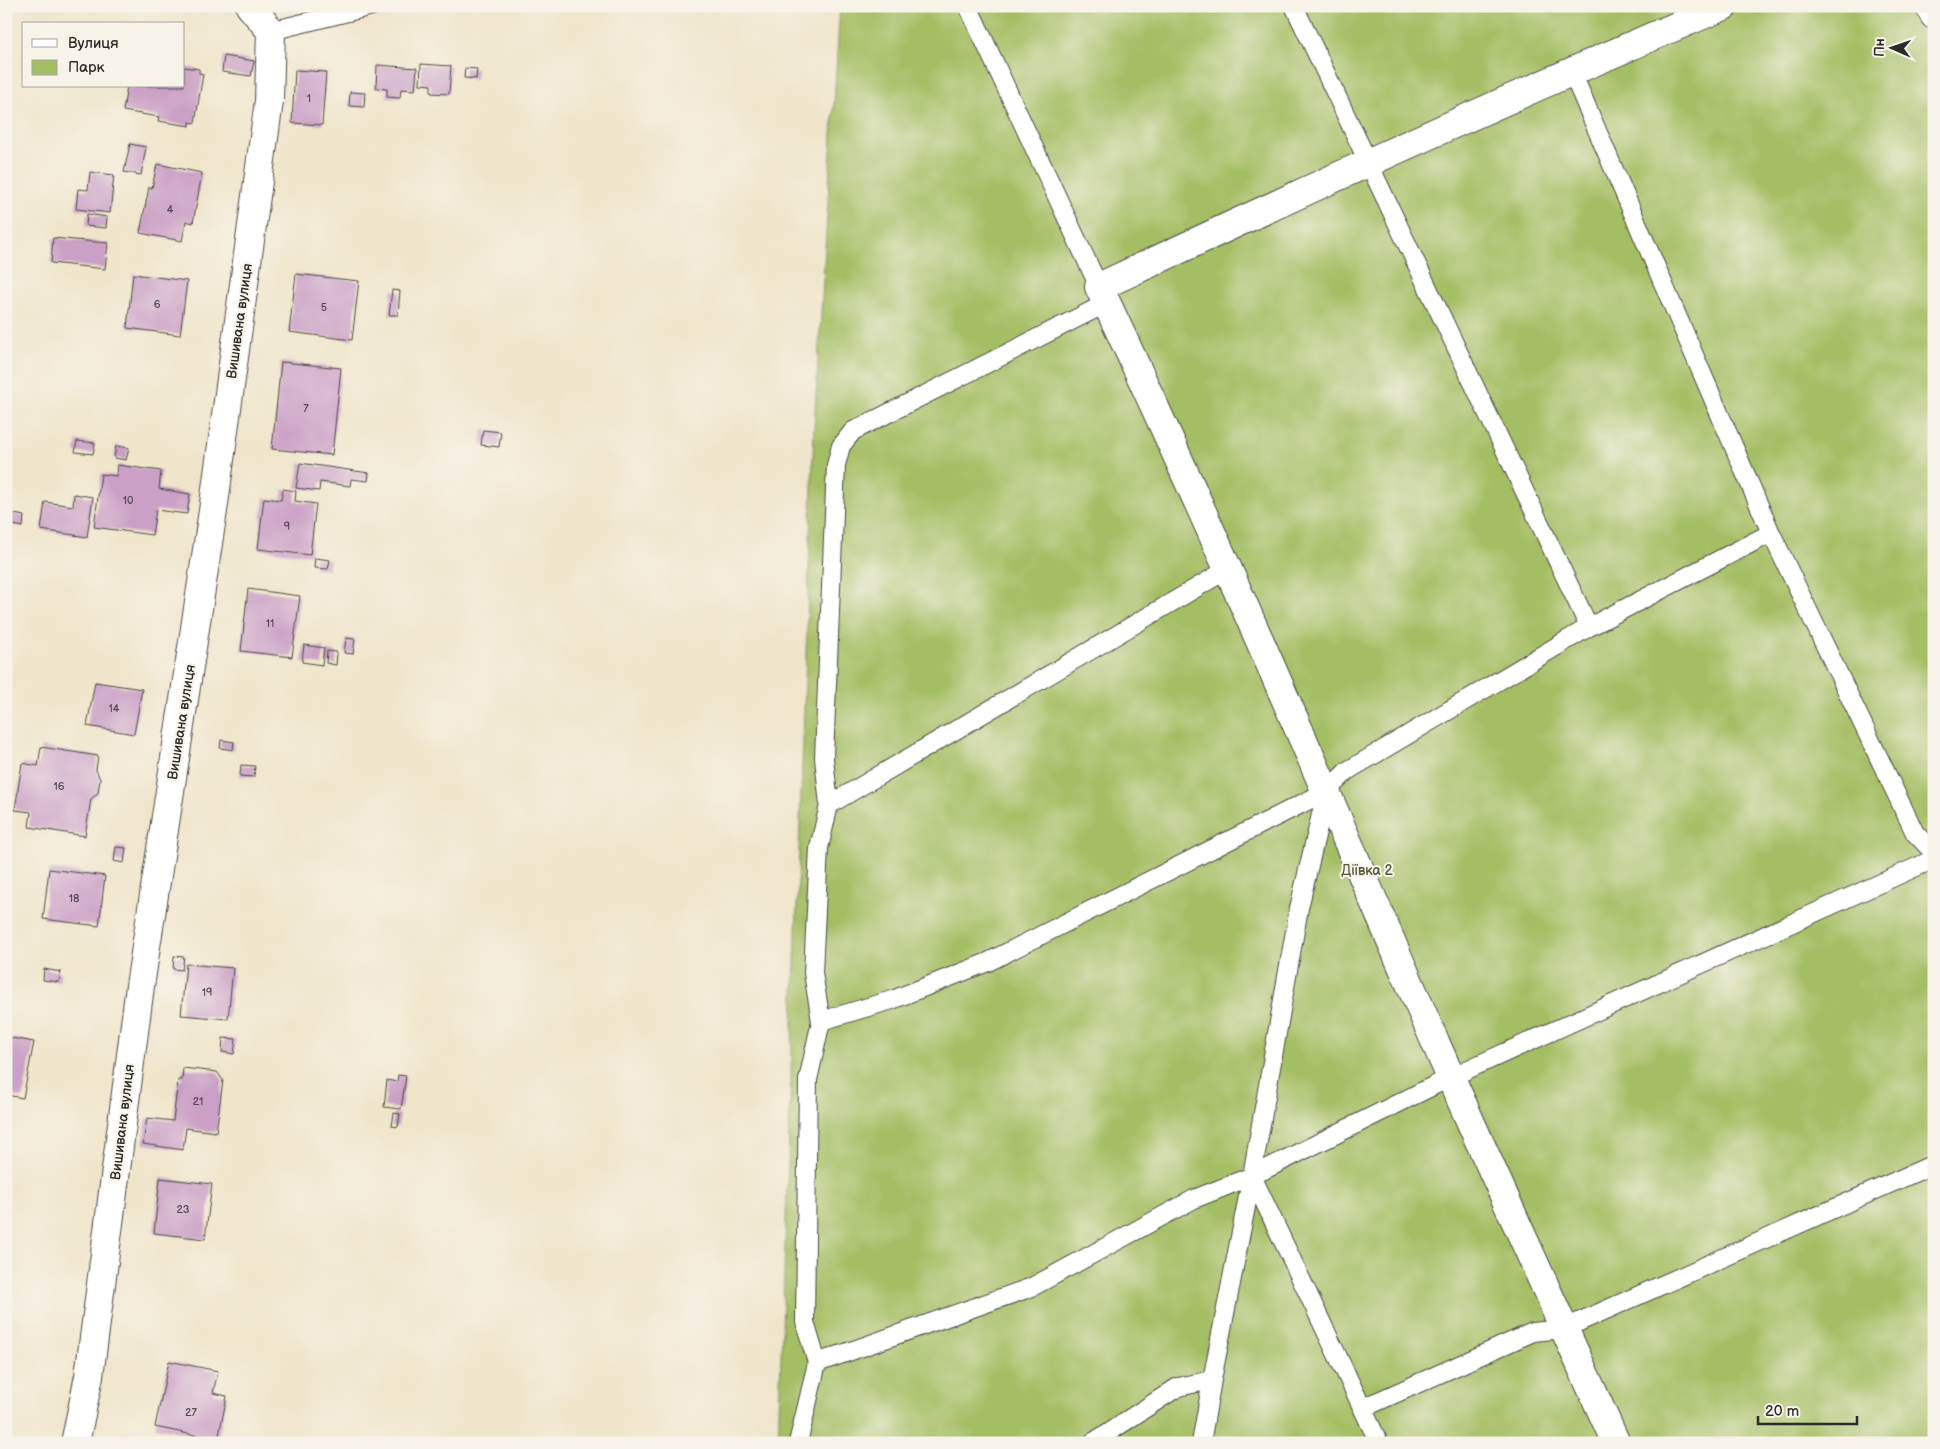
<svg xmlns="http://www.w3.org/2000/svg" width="1940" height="1449" font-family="'Balsamiq Sans',sans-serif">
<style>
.green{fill:#a4be64;stroke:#687448}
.building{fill:#caa0c6}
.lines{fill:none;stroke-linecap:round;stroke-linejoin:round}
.service-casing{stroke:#484743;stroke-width:20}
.minor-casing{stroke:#484743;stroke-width:30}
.service{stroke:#fff;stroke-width:18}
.minor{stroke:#fff;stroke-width:28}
.labels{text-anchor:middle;stroke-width:4;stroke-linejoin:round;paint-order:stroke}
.number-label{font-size:11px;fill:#534852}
.street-label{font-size:14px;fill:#2b2b2b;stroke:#f7f3e8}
.park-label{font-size:14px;fill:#4f573c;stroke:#f7f3e8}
</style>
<rect width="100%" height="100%" fill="#f7f3e8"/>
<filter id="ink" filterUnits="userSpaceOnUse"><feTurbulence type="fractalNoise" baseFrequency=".02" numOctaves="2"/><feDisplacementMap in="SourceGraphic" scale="10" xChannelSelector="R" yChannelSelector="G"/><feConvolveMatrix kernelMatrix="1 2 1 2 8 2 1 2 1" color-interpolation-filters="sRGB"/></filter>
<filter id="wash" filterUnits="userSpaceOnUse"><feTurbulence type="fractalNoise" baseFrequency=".0096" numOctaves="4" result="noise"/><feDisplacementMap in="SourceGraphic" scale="20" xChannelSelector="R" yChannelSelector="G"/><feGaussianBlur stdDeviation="1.12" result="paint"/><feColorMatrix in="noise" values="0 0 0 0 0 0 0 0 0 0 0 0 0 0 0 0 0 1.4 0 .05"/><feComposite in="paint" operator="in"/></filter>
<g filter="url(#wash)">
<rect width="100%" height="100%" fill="#efe5ca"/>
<path class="green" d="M 840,6 L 1917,6 L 1934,45 L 1934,1443 L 778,1443 L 814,428 Z"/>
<g id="blocks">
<path class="building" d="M 224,56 L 254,61 L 251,76 L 222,72 Z
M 421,64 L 451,66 L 449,94 L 431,93 L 431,85 L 420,84 Z
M 377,65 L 417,68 L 415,90 L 401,89 L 400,98 L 387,97 L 387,89 L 376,88 Z
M 184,67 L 199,69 L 199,73 L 203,74 L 195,123 L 190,122 L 190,126 L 158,121 L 159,117 L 123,111 L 127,86 L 184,86 Z
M 465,68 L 477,69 L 476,79 L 464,78 Z
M 295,70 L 326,72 L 322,125 L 292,123 Z
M 350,92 L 365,93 L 364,107 L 349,106 Z
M 130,144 L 146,147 L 141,175 L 124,172 Z
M 157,164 L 202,173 L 193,223 L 186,221 L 182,241 L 140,233 L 149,187 L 152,188 Z
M 90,172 L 114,175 L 110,213 L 76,209 L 78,189 L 88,190 Z
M 87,214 L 107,217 L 106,228 L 86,226 Z
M 53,238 L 108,243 L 105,269 L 51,263 Z
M 133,274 L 187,281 L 180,335 L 127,328 Z
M 296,274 L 359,281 L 352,340 L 289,332 Z
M 392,290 L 400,291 L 398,315 L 389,315 Z
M 281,362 L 341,368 L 332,455 L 272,449 Z
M 483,430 L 501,432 L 499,447 L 481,445 Z
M 77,441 L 95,443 L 93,454 L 75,452 Z
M 116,446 L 129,448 L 126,460 L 114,458 Z
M 300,463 L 369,473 L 368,481 L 351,479 L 350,486 L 320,482 L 319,491 L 296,488 Z
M 117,465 L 161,471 L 159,489 L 190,494 L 187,514 L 156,510 L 152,535 L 94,527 L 101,474 L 116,476 Z
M 283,489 L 296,491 L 295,501 L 316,504 L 310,555 L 258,549 L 264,498 L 281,500 Z
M 74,494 L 93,497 L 87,537 L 41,530 L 45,502 L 73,506 Z
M 10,513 L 24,516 L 23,527 L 8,524 Z
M 315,558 L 330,560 L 328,569 L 314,568 Z
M 248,589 L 300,596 L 292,657 L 241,651 Z
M 346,638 L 355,639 L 353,654 L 344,653 Z
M 304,645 L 324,648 L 322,665 L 302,662 Z
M 327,651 L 337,652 L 336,665 L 326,663 Z
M 95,682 L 142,689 L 134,734 L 87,726 Z
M 221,740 L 234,742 L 233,750 L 220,748 Z
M 41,747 L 98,756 L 96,770 L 100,779 L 98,793 L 91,799 L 85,836 L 29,827 L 31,812 L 15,810 L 22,763 L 38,766 Z
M 241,765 L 255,766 L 254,777 L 240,776 Z
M 116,847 L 126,848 L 124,863 L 114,861 Z
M 49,869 L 105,876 L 99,926 L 43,919 Z
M 174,956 L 184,957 L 182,970 L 173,969 Z
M 186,964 L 233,968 L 228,1019 L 181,1015 Z
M 44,969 L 61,972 L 59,982 L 43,980 Z
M 6,1037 L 34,1042 L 23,1098 L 6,1095 Z
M 223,1038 L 236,1039 L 234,1054 L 222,1052 Z
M 183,1068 L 217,1072 L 223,1080 L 216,1132 L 186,1128 L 183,1150 L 143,1144 L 147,1118 L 173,1121 L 178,1080 L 182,1080 Z
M 398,1075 L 406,1076 L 401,1109 L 384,1107 L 387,1080 L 397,1082 Z
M 394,1113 L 400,1114 L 398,1127 L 392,1126 Z
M 160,1178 L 212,1184 L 205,1239 L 154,1233 Z
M 169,1361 L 218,1371 L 213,1393 L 227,1396 L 218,1440 L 155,1427 Z"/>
</g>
</g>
<g filter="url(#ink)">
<use href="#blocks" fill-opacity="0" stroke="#484743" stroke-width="1"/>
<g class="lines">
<g class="service-casing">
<path id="service" d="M 968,6 L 1099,287
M 1294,6 L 1589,627
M 271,31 L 372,6
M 1571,70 L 1771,533 L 1915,833 L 1934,853
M 829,805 L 1228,569
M 821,1021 L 892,1000 L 988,962 L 1327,791 L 1347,771 L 1589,627 L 1771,533
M 1252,1176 L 1379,1443
M 817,1363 L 1032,1287 L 1194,1199 L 1252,1176 L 1451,1077 L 1934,859
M 1363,1408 L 1533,1332 L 1563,1329 L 1934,1164
M 798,1443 L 817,1363 L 805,1322 L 808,1080 L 821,1021 L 813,973 L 819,848 L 829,805 L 824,758 L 836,465 L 841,446 L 853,431 L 1107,303
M 1092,1443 L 1178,1387 L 1212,1380
M 1201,1443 L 1212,1380 L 1252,1176 L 1299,908 L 1326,793"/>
</g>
<g class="minor-casing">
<path id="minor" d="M 1930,6 L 1934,15
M 75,1443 L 89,1376 L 140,986 L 213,511 L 269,101 L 271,31 L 250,6
M 1616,1443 C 1561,1321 1505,1200 1451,1078 C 1335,814 1222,548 1099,287 C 1306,190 1513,95 1724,6"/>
</g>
<use href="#service" class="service"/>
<use href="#minor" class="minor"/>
</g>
</g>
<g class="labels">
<g class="number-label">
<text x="309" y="102">1</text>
<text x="170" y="213">4</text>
<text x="157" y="308">6</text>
<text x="324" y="311">5</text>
<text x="306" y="412">7</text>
<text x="128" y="504">10</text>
<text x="287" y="530">9</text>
<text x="270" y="627">11</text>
<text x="114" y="712">14</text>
<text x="59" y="790">16</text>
<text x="74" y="902">18</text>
<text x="207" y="996">19</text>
<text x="198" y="1105">21</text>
<text x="183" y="1213">23</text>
<text x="191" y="1416">27</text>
</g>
<g class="street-label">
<text transform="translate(239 321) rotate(-82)" y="5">Вишивана вулиця</text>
<text transform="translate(181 722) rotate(-81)" y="5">Вишивана вулиця</text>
<text transform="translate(122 1122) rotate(-83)" y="5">Вишивана вулиця</text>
</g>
<g class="park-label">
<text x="1367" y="875">Діївка 2</text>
</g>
</g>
<rect width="1940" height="1449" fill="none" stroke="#f7f3e8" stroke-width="25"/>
<rect x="22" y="22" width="162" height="65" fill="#f7f3e8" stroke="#a5a39c"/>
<rect x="32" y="39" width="25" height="8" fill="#ffffff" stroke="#a5a39c"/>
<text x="68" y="48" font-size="15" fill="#2b2b2b">Вулиця</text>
<rect x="32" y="60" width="25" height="15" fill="#a4be64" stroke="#a5a39c"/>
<text x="68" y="72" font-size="15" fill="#2b2b2b">Парк</text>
<g transform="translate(1892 48) rotate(272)" stroke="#f7f3e8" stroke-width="4" paint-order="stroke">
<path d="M0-4L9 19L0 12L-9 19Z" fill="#2b2b2b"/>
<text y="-8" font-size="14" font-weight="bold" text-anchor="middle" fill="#2b2b2b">Пн</text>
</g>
<path d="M1758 1416v8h99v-8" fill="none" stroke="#2b2b2b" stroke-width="2.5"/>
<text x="1765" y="1416" font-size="15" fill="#2b2b2b" stroke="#f7f3e8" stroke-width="4" paint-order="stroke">20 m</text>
</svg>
